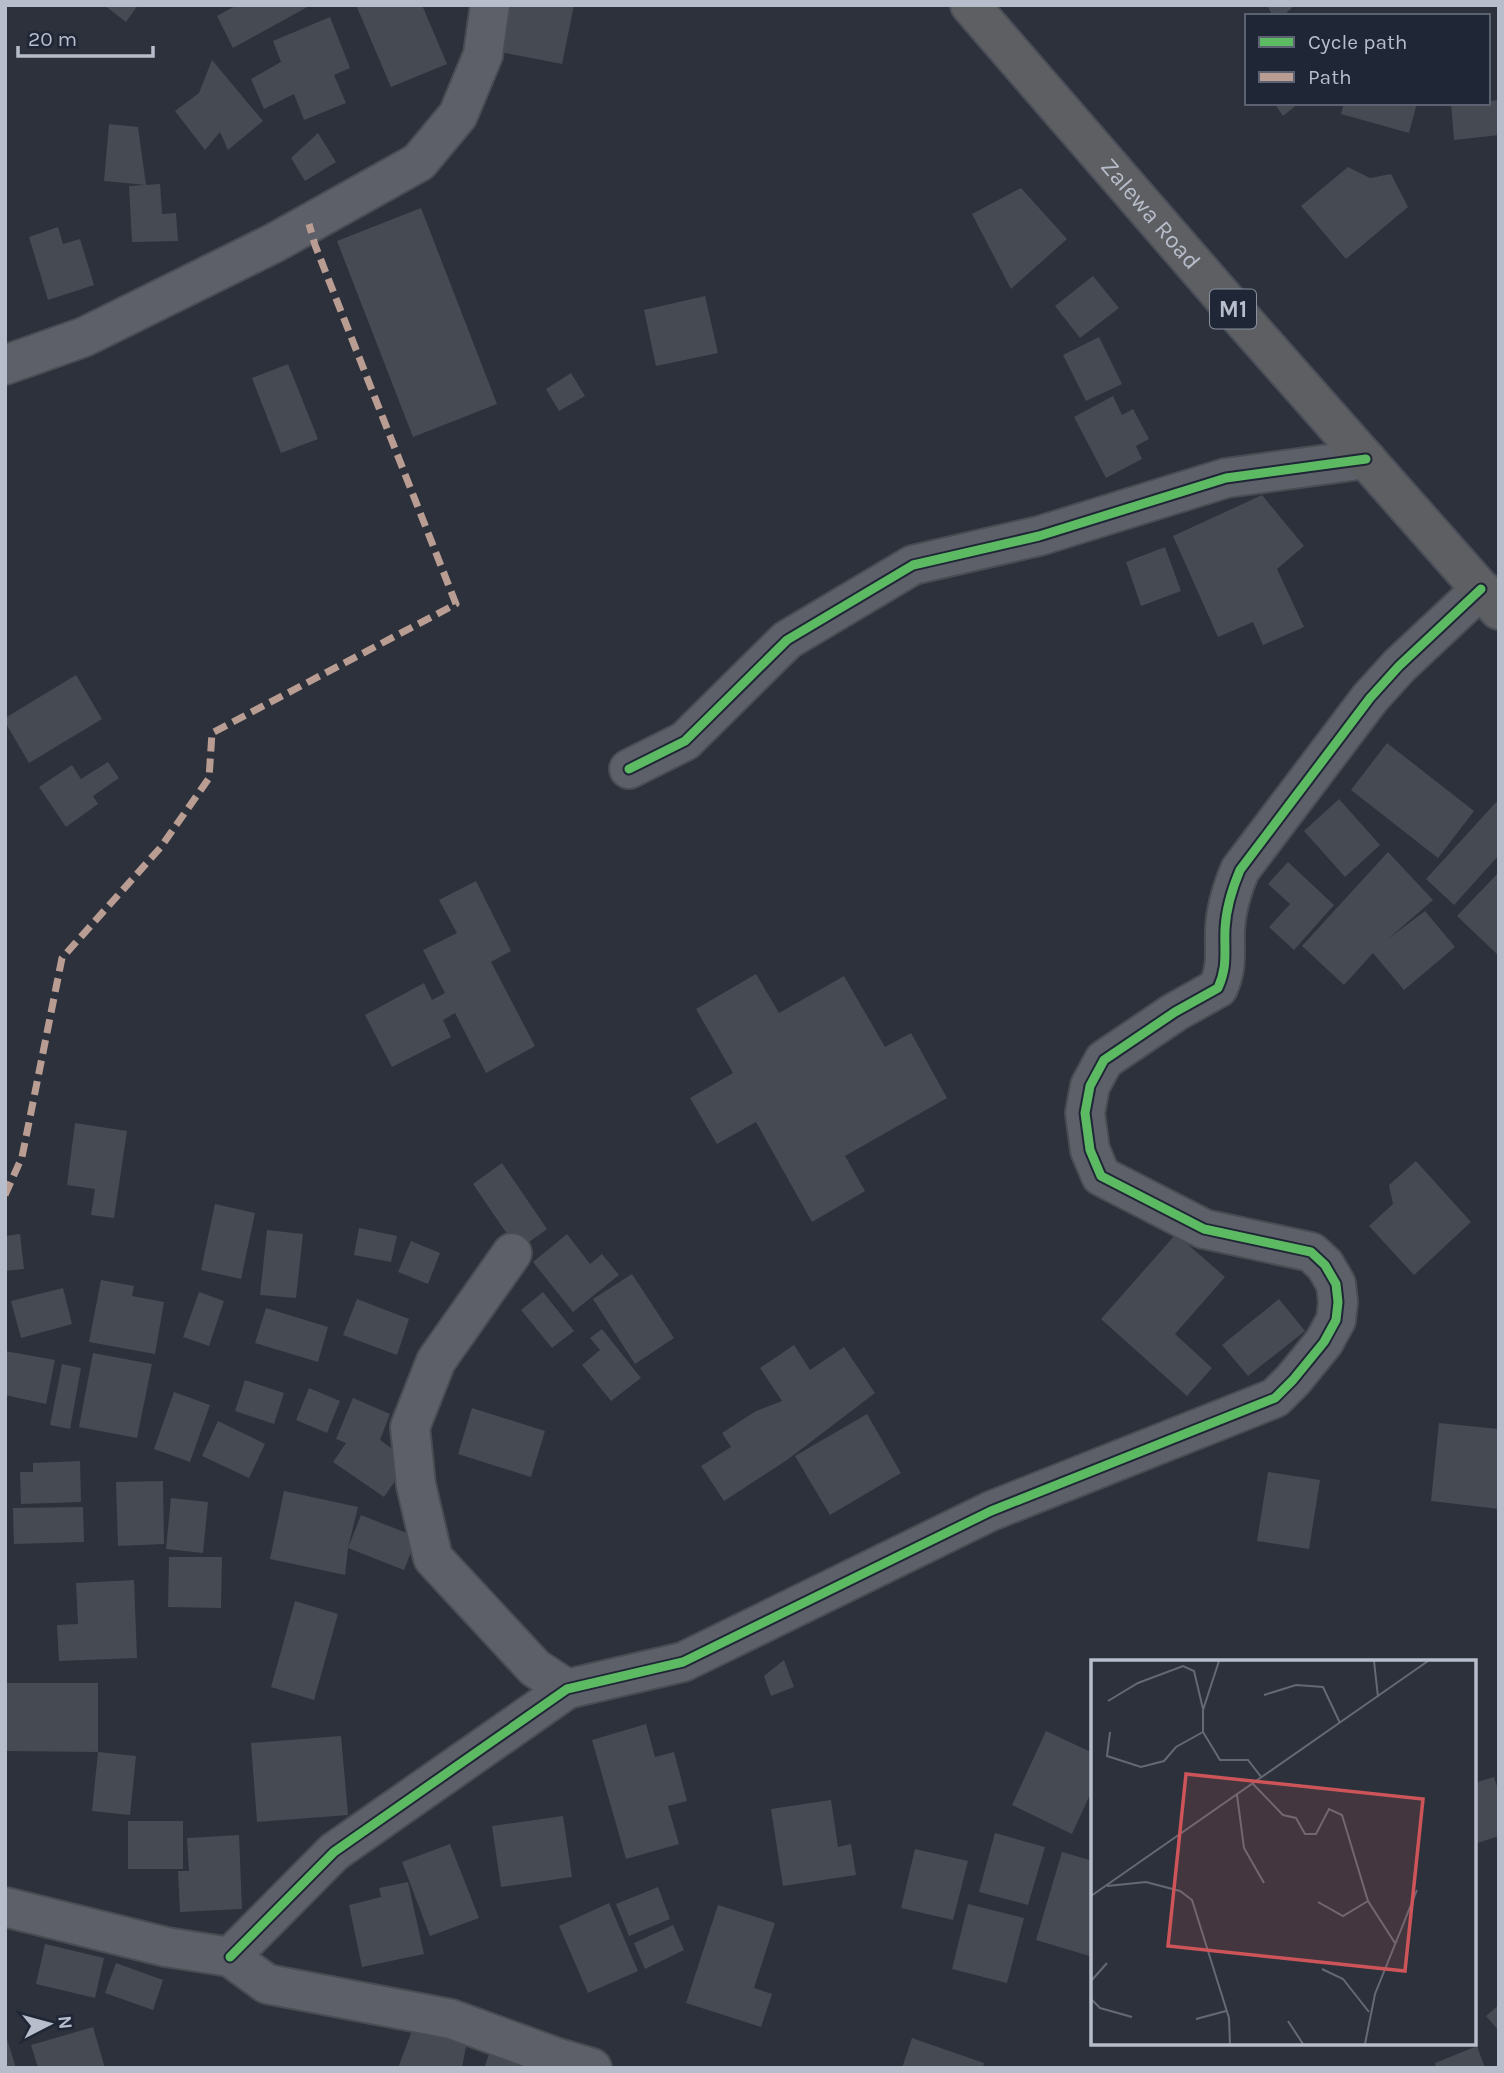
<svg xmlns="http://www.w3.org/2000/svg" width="1504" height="2073" font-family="Karla,sans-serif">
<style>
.building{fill:#464a53}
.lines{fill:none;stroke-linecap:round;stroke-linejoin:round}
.minor-casing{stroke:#494c53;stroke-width:42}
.highway-casing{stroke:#494d57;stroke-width:42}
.minor{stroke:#5d6069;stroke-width:38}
.highway{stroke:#5d5f62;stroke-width:38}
.quiet{stroke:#b99d93;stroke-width:7;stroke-dasharray:14 7;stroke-linecap:butt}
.cycleway-casing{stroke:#1f2636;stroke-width:13}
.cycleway{stroke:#5cba63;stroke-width:9}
.labels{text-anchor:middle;stroke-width:5;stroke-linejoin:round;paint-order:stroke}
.shield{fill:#1f2636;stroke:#8a909e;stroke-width:2}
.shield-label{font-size:23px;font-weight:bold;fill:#b8bdcb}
.street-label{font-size:24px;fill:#b8bdcb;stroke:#1f2636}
.inset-road{fill:none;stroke:#646975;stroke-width:2}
.view{fill:#cd5559;fill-opacity:0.15;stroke:#cd5559;stroke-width:3.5}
.inset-edge{fill:none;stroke:#b8bdcb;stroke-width:3.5}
</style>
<rect width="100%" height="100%" fill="#2c313b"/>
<path class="building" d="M 104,5 L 138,5 L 126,22 Z
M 237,5 L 311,5 L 233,48 L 217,16 Z
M 356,5 L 422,5 L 447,64 L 391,87 Z
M 511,5 L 574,5 L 562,64 L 501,52 Z
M 1267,5 L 1295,5 L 1283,16 L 1273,16 Z
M 330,17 L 350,68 L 334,75 L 346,103 L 304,120 L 294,94 L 264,109 L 251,79 L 281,62 L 273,41 Z
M 212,60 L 263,121 L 228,150 L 220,132 L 205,150 L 175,111 L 199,93 Z
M 1499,100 L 1499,135 L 1454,140 L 1451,103 L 1488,103 L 1488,101 Z
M 1274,103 L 1299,103 L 1283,116 Z
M 1344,103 L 1417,103 L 1409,133 L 1341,114 Z
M 109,124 L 138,127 L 146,185 L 104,181 Z
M 318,133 L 336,162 L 305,181 L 291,158 Z
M 1348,167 L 1370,178 L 1391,174 L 1408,207 L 1346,259 L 1301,206 Z
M 160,184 L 162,214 L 176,213 L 178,241 L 132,242 L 129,186 Z
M 1021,188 L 1067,239 L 1011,289 L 972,214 Z
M 421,208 L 497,404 L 413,437 L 337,241 Z
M 58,227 L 63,244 L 80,239 L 94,285 L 48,300 L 29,237 Z
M 1093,276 L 1119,308 L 1080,338 L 1055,306 Z
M 705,296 L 718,353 L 656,366 L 644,310 Z
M 1099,337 L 1122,384 L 1086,401 L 1063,355 Z
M 288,364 L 318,439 L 281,453 L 252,378 Z
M 571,373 L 585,396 L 559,411 L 546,389 Z
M 1113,396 L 1122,415 L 1133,409 L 1149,439 L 1136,446 L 1142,459 L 1106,478 L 1074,417 Z
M 1262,495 L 1304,546 L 1277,569 L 1304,627 L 1263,645 L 1253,622 L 1218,637 L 1173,536 Z
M 1165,547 L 1181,591 L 1141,606 L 1126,562 Z
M 76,675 L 102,719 L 29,763 L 5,722 L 5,718 Z
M 1387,743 L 1474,811 L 1438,858 L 1351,790 Z
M 108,762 L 119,778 L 93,796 L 98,804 L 66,827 L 39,787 L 72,765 L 81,779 Z
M 1339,799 L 1380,845 L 1345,877 L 1304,831 Z
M 1499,799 L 1499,855 L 1454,905 L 1426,879 Z
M 1388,852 L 1433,900 L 1388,939 L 1425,911 L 1455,947 L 1404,990 L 1373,953 L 1344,985 L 1302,946 Z
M 1288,862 L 1334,905 L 1294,950 L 1269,927 L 1290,904 L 1268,884 Z
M 1499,872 L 1499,956 L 1457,916 Z
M 476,881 L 511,951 L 491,962 L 535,1046 L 486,1073 L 455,1013 L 443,1020 L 451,1037 L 392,1067 L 365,1015 L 424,983 L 432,1000 L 445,993 L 423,950 L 457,933 L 439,900 Z
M 756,974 L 779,1013 L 844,976 L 885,1047 L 911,1033 L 947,1098 L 845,1156 L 865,1191 L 812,1222 L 756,1122 L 717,1144 L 690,1098 L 733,1073 L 696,1009 Z
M 75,1123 L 127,1131 L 114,1218 L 91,1215 L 95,1189 L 67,1185 Z
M 1416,1161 L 1471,1222 L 1414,1275 L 1369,1226 L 1393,1204 L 1389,1185 Z
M 502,1163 L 547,1229 L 518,1250 L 473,1184 Z
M 215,1204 L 255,1213 L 241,1279 L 201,1270 Z
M 359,1228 L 397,1236 L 391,1262 L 354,1255 Z
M 267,1230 L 303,1234 L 296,1298 L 260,1295 Z
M 20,1234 L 24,1269 L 5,1271 L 5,1236 Z
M 567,1234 L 590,1264 L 602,1254 L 619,1275 L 573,1312 L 533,1262 Z
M 1176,1234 L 1225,1277 L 1175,1334 L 1212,1368 L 1187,1396 L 1101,1319 Z
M 411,1241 L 440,1253 L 428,1284 L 398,1272 Z
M 632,1274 L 674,1338 L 635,1364 L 593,1299 Z
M 101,1280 L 134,1286 L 132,1296 L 164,1302 L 155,1354 L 89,1342 Z
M 63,1288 L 72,1324 L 21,1338 L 11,1301 Z
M 199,1292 L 224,1301 L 209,1346 L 183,1337 Z
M 543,1292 L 574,1331 L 552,1348 L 521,1310 Z
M 357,1299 L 409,1319 L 397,1355 L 343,1335 Z
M 1279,1299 L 1305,1331 L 1248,1376 L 1222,1345 Z
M 266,1308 L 328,1327 L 318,1362 L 255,1343 Z
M 602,1329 L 641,1378 L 611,1401 L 582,1365 L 600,1350 L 590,1338 Z
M 794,1345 L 810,1370 L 844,1347 L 875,1393 L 787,1460 L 724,1501 L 701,1466 L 731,1447 L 722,1433 L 756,1411 L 782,1401 L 760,1368 Z
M 5,1351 L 55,1360 L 46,1404 L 5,1395 Z
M 93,1353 L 152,1364 L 137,1438 L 79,1427 Z
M 62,1364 L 81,1368 L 70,1429 L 50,1425 Z
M 245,1380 L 284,1393 L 274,1424 L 235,1411 Z
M 309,1388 L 340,1401 L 327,1433 L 296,1420 Z
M 174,1392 L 210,1405 L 190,1462 L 154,1449 Z
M 353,1398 L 390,1414 L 380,1440 L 409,1461 L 384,1497 L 333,1462 L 346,1443 L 336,1439 Z
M 472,1408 L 545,1431 L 531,1477 L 458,1454 Z
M 867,1414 L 901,1473 L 830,1515 L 795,1456 Z
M 218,1421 L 265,1444 L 249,1478 L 202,1456 Z
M 1439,1423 L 1499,1429 L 1499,1509 L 1431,1501 Z
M 80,1461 L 81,1502 L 21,1504 L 20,1472 L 33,1472 L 33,1463 Z
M 1268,1472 L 1320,1480 L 1309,1549 L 1257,1541 Z
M 163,1481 L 164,1544 L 118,1546 L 116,1482 Z
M 284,1491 L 358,1507 L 348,1548 L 361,1515 L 417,1537 L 404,1570 L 348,1548 L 345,1575 L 270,1559 Z
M 171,1498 L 208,1502 L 203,1553 L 166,1549 Z
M 83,1507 L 84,1542 L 14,1544 L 13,1508 Z
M 169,1557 L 222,1557 L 221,1608 L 168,1607 Z
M 134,1580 L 137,1658 L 59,1661 L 57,1625 L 78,1624 L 76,1583 Z
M 295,1601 L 338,1614 L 314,1700 L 271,1687 Z
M 784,1660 L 794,1687 L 771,1696 L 764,1676 Z
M 5,1683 L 98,1683 L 98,1752 L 5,1751 Z
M 646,1724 L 655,1757 L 674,1752 L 687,1801 L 668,1806 L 679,1844 L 626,1859 L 592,1740 Z
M 1046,1731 L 1093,1753 L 1093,1788 L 1072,1834 L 1012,1805 Z
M 341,1736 L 348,1815 L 257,1822 L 251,1743 Z
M 98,1752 L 136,1756 L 130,1815 L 92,1811 Z
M 1494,1777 L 1499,1792 L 1499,1836 L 1474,1844 L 1474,1783 Z
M 831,1800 L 838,1847 L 851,1844 L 856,1875 L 783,1886 L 771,1809 Z
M 563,1816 L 572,1877 L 501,1887 L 492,1826 Z
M 128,1821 L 183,1821 L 183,1869 L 128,1869 Z
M 995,1833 L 1045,1847 L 1028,1905 L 979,1892 Z
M 239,1835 L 242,1909 L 180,1912 L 178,1871 L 189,1871 L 187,1838 Z
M 450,1844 L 479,1918 L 430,1936 L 402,1862 Z
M 915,1849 L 968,1861 L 953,1920 L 901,1908 Z
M 1062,1852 L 1093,1861 L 1093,1957 L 1036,1940 Z
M 408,1882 L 424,1954 L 362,1967 L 349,1905 L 381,1897 L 379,1888 Z
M 658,1887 L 670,1919 L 629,1936 L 616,1904 Z
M 609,1903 L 638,1971 L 588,1993 L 559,1926 Z
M 968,1904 L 1024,1918 L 1007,1983 L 952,1969 Z
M 718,1905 L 775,1923 L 754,1988 L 772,1994 L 761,2027 L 686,2003 Z
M 673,1925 L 684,1950 L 645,1969 L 634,1943 Z
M 45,1944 L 104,1958 L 95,1998 L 36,1984 Z
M 116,1963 L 163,1980 L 153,2010 L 105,1993 Z
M 1499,2005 L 1499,2031 L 1486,2016 Z
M 416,2020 L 467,2041 L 462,2068 L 398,2068 Z
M 93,2027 L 105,2068 L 38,2068 L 31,2045 Z
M 6,2036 L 16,2068 L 5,2068 Z
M 912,2038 L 984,2063 L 983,2068 L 902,2068 Z
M 1477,2046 L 1485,2068 L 1436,2068 L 1435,2063 Z
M 491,2049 L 545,2068 L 484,2068 Z"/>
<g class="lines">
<g class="minor-casing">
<path id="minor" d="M 5,365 L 84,337 L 274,243 L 419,162 L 458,115 L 483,55 L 490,5
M 629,769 L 685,741 L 787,640 L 913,565 L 1039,536 L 1226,478 L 1366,459
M 512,1253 L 436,1361 L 410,1427 L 416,1485 L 433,1558 L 535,1668 L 567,1689
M 5,1907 L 166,1947 L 230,1957 L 267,1984 L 451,2019 L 558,2058 L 592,2068
M 230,1957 L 334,1852 L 567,1689 L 683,1662 L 991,1511 L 1275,1398 L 1293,1380 L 1324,1342 L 1336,1320 L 1338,1302 L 1336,1284 L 1325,1265 L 1311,1252 L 1204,1229 L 1101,1176 L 1090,1150 L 1085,1113 L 1090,1086 L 1104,1060 L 1175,1012 L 1218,988 C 1228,966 1224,952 1225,929 C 1226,908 1232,889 1240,870 L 1370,698 L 1399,666 L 1481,589"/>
</g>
<g class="highway-casing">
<g id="highway">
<path id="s1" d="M 970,5 L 1234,310 L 1499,610"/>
</g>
</g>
<use href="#minor" class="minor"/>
<use href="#highway" class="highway"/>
<path class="quiet" d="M 5,1195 L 22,1157 L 62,958 L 161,847 L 209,778 L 212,733 L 456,604 L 315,245 L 309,224"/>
<g class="cycleway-casing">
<path id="cycleway" d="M 629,769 L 685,741 L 787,640 L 913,565 L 1039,536 L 1226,478 L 1366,459
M 230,1957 L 334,1852 L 567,1689 L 683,1662 L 991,1511 L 1275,1398 L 1293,1380 L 1324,1342 L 1336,1320 L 1338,1302 L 1336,1284 L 1325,1265 L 1311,1252 L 1204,1229 L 1101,1176 L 1090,1150 L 1085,1113 L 1090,1086 L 1104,1060 L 1175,1012 L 1218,988 C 1228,966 1224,952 1225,929 C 1226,908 1232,889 1240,870 L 1370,698 L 1399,666 L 1481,589"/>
</g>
<use href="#cycleway" class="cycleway"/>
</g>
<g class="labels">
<rect class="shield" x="1210" y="289.5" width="46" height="39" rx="5"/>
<g class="shield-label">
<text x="1233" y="317">M1</text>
</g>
<g class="street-label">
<text dy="8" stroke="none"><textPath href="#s1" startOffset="276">Zalewa Road</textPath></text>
</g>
</g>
<g transform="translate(1091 1660)">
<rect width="385" height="385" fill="#2c313b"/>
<path class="inset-road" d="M 128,1 L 112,50 L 112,72 L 129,100 L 157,100 L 171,118M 283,1 L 287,37M 173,35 L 205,25 L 232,27 L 249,63M 17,41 L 47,23 L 92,6 L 103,11 L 112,49M 19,72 L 16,96 L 50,107 L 73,101 L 85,87 L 112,72M 162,124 L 192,155 L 205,158 L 214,174 L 225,174 L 238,149 L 251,155 L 277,241 L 304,283M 146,135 L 153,188 L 173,223M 16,226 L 55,222 L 89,231 L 101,240 L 138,358 L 139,384M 0,236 L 337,1M 227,242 L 252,256 L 277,241M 231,309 L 252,319 L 278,352M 0,321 L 16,303M 0,339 L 9,348 L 41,357M 105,359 L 135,351M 197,361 L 212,384M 274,384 L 284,334 L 326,230"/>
<path class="view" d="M 95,114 L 332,139 L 314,311 L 77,286 Z"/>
<rect width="385" height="385" class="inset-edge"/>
</g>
<rect width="1504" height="2073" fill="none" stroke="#b8bdcb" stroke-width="14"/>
<rect x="1245" y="14" width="245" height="91" fill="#1f2636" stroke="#5c6272" stroke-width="2"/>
<rect x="1259" y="37" width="35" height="10" fill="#5cba63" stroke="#5c6272" stroke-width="2"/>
<text x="1308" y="49" font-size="21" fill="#b8bdcb">Cycle path</text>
<rect x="1259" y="72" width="35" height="10" fill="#b99d93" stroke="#5c6272" stroke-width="2"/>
<text x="1308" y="84" font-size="21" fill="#b8bdcb">Path</text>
<g transform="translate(49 2024) rotate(84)" stroke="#1f2636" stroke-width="5" paint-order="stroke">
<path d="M0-5L12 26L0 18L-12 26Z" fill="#b8bdcb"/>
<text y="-10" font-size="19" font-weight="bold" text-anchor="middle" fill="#b8bdcb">N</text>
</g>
<path d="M18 46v10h135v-10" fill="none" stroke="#b8bdcb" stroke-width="3.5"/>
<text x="28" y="46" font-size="21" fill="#b8bdcb" stroke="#1f2636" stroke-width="5" paint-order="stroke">20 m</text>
</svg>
